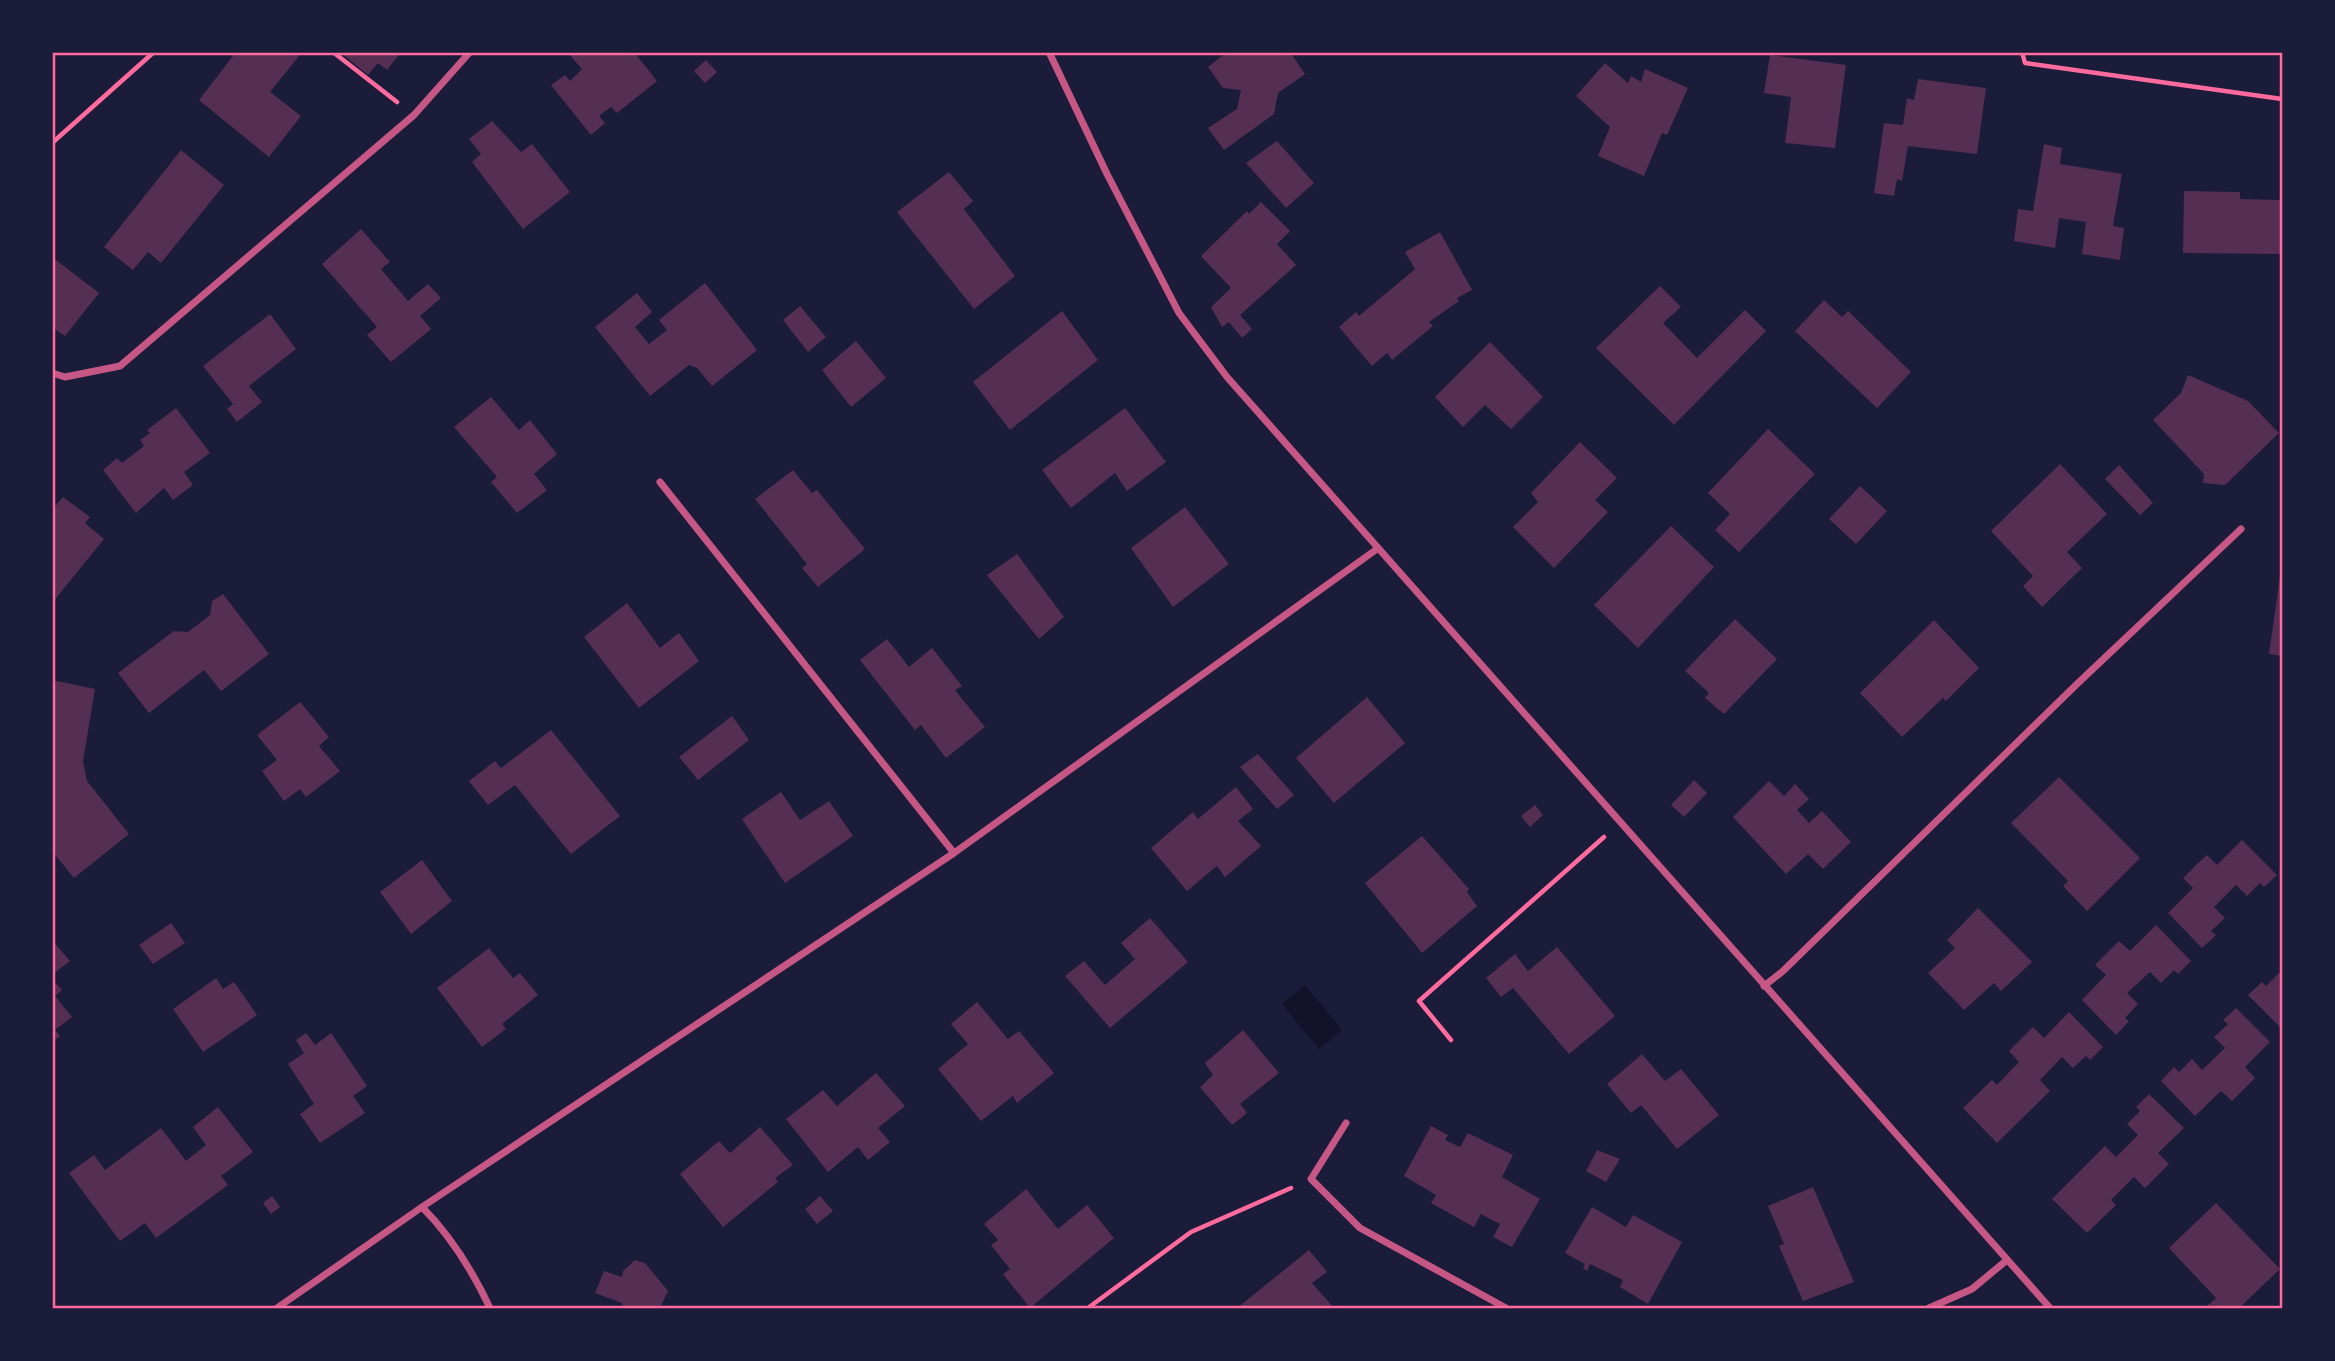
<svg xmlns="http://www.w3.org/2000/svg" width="2335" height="1361" font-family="Cabin,sans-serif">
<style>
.water{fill:#12122b}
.building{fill:#542f53}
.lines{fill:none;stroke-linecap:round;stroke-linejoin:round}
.path{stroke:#ff6b9d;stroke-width:4.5}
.minor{stroke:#c65784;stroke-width:7}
.neatline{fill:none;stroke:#ff6b9d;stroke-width:2.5}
</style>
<rect width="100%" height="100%" fill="#1b1b3a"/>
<path class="water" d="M 1305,985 L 1342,1030 L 1319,1049 L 1282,1004 Z"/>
<path class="building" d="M 236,52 L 294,52 L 299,56 L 270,92 L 301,116 L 269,157 L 199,100 Z
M 340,52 L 401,52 L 387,70 L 378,63 L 368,75 Z
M 567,52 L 634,52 L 657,81 L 617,113 L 611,107 L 599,116 L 605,123 L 591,135 L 551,85 L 565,75 L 570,81 L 582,69 Z
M 1227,52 L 1290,52 L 1305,74 L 1278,93 L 1274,114 L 1224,150 L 1208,128 L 1237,109 L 1241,90 L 1223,88 L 1208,67 Z
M 1770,55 L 1846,65 L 1835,148 L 1785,143 L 1791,97 L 1764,93 Z
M 706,60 L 717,72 L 705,83 L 694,71 Z
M 1605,63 L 1628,83 L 1631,76 L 1641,82 L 1645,69 L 1688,88 L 1667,135 L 1662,133 L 1644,176 L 1598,156 L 1610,127 L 1576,96 Z
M 1918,79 L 1986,88 L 1977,154 L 1908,146 L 1902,181 L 1897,179 L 1894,196 L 1874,193 L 1884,123 L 1903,125 L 1907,98 L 1914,100 Z
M 492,121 L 521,152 L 532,144 L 570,192 L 523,229 L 472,162 L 481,154 L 469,139 Z
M 1277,141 L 1314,183 L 1286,208 L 1246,163 Z
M 2044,144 L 2062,148 L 2060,164 L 2122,174 L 2113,226 L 2124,228 L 2120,260 L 2082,254 L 2086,222 L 2059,218 L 2055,248 L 2014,241 L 2018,209 L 2033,211 Z
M 181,150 L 224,185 L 161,263 L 148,252 L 133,270 L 104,247 Z
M 949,172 L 973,201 L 964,209 L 1015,276 L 974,309 L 897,212 Z
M 2184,191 L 2240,192 L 2240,199 L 2282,200 L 2282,254 L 2183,253 Z
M 1261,202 L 1290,231 L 1277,244 L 1296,265 L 1240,315 L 1252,329 L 1242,338 L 1229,322 L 1222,327 L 1211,307 L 1231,288 L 1201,256 L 1247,211 L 1249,214 Z
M 361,229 L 390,262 L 381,269 L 408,301 L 428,284 L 441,298 L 420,316 L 431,329 L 391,362 L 367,335 L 377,327 L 322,264 Z
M 1440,232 L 1472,290 L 1457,298 L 1459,301 L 1429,322 L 1433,326 L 1392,360 L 1387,353 L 1372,366 L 1339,327 L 1356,312 L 1359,316 L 1415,269 L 1405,252 Z
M 52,257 L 99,293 L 65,336 L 52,327 Z
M 705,283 L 757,350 L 712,386 L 697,368 L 689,365 L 650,396 L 595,327 L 637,293 L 652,312 L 635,327 L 649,344 L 667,330 L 659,320 Z
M 1660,286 L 1681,307 L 1663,323 L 1697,358 L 1745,310 L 1766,331 L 1674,425 L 1596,348 Z
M 1824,300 L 1842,317 L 1848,311 L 1911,372 L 1877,408 L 1795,331 Z
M 800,306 L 826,337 L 808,352 L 783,320 Z
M 1062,311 L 1098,360 L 1010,430 L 973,382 Z
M 270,314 L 296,349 L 249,386 L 262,402 L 237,422 L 227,409 L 233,404 L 203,366 Z
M 856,341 L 886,378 L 851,407 L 822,370 Z
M 1490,342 L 1543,397 L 1511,429 L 1485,405 L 1463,427 L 1435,397 Z
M 2188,375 L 2248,401 L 2279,433 L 2225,485 L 2203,483 L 2204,474 L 2153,420 L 2181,393 Z
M 491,397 L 519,430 L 530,420 L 557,454 L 534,474 L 547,490 L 517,513 L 491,482 L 497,477 L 454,427 Z
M 176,408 L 210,453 L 184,472 L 193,485 L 173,500 L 164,488 L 136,513 L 103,470 L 117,458 L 122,463 L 144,446 L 140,440 L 150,433 L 147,430 Z
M 1125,408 L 1166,462 L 1127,491 L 1115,473 L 1071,508 L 1042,470 Z
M 1768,429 L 1815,474 L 1739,552 L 1715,530 L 1730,514 L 1708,493 Z
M 1580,442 L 1617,478 L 1595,500 L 1608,512 L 1554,568 L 1513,527 L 1538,502 L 1531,493 Z
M 2060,464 L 2107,514 L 2067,552 L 2082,568 L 2042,607 L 2023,586 L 2033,576 L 1991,531 Z
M 2119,465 L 2153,503 L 2140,515 L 2105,479 Z
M 793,470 L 812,493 L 817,490 L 865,549 L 818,587 L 802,568 L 807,564 L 755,499 Z
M 1860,486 L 1887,511 L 1856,544 L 1829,519 Z
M 63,497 L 90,517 L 85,523 L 104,539 L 52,603 L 52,510 Z
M 1185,507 L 1229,564 L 1173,607 L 1131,548 Z
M 1671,526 L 1714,567 L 1638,648 L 1594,605 Z
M 1017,554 L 1064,617 L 1039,639 L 987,575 Z
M 2280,576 L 2282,576 L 2282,656 L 2269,654 Z
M 223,594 L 269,654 L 221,691 L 204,670 L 149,713 L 118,673 L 174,631 L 188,632 L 210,615 L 212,601 Z
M 627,603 L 660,648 L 679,633 L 699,661 L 639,708 L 584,637 Z
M 1735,619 L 1777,659 L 1724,714 L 1705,698 L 1709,693 L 1685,671 Z
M 1934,620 L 1979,668 L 1946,701 L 1943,698 L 1902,737 L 1860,693 Z
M 887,639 L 909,667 L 932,648 L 962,686 L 955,690 L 985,727 L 946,758 L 921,725 L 915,730 L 860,660 Z
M 52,680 L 95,689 L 83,761 L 87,781 L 129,834 L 74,878 L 52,851 Z
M 1367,697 L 1405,743 L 1334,803 L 1296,758 Z
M 300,702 L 329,737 L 319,746 L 340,771 L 306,797 L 300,789 L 284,801 L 262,771 L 277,760 L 257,735 Z
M 732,716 L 749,740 L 698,780 L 679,757 Z
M 551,730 L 620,816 L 571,854 L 515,785 L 488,805 L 469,781 L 495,761 L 501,768 Z
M 1258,754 L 1294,795 L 1277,809 L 1240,767 Z
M 2059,777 L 2140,858 L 2087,911 L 2063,886 L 2068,881 L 2011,823 Z
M 1694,780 L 1707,793 L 1684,817 L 1671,805 Z
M 1769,781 L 1784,796 L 1795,784 L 1809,799 L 1797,810 L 1809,823 L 1822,811 L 1851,842 L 1823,869 L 1808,854 L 1786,874 L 1733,817 Z
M 1236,787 L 1253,809 L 1238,821 L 1261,846 L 1225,877 L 1217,866 L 1187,891 L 1151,848 L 1193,812 L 1198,819 Z
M 781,792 L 800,820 L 829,801 L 853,836 L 785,883 L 742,819 Z
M 1535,805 L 1543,815 L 1530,827 L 1521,816 Z
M 1422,836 L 1469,889 L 1467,892 L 1477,906 L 1422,953 L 1365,883 Z
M 2242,840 L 2277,875 L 2264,887 L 2260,883 L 2247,896 L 2236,885 L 2214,907 L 2225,918 L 2211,931 L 2216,935 L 2202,948 L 2168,913 L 2193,888 L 2183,878 L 2195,866 L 2207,855 L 2217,865 Z
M 422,860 L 452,901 L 411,934 L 380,892 Z
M 1978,908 L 2032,962 L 2001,991 L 1994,983 L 1964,1010 L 1928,973 L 1955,948 L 1947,940 Z
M 1150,918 L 1188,962 L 1110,1028 L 1065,976 L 1084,961 L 1105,985 L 1135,959 L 1121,943 Z
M 171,923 L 185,943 L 153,964 L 139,945 Z
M 2156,925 L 2191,961 L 2178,974 L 2174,970 L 2161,983 L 2150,972 L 2127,993 L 2138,1004 L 2125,1018 L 2129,1021 L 2116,1035 L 2082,1000 L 2106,975 L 2095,965 L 2119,941 L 2130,951 Z
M 52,940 L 70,961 L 52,975 Z
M 1557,947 L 1615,1016 L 1569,1054 L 1513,988 L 1501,997 L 1486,978 L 1515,954 L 1528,971 Z
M 489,948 L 513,978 L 520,973 L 538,995 L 502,1024 L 506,1029 L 482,1047 L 437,988 Z
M 2279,973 L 2282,976 L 2282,1029 L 2248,995 L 2262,982 L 2266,986 Z
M 216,978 L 223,989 L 234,982 L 257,1015 L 203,1052 L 173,1009 Z
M 52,979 L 62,990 L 55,996 L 72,1017 L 55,1030 L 60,1036 L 52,1042 Z
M 977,1002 L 1008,1039 L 1019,1031 L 1054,1073 L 1017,1103 L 1013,1096 L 981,1121 L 938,1069 L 968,1044 L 951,1024 Z
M 2236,1008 L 2270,1042 L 2245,1067 L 2255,1078 L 2232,1101 L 2221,1091 L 2195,1116 L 2161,1081 L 2174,1067 L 2179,1072 L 2192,1059 L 2202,1070 L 2225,1048 L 2214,1037 L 2228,1024 L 2223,1020 Z
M 2069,1012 L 2103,1047 L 2090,1060 L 2086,1056 L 2073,1068 L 2062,1057 L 2040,1080 L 2050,1091 L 1997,1143 L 1963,1108 L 1992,1080 L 1997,1085 L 2019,1062 L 2009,1051 L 2033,1027 L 2044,1038 Z
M 1243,1030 L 1279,1073 L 1240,1104 L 1247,1113 L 1232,1125 L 1200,1087 L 1213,1075 L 1205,1063 Z
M 306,1033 L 315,1045 L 331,1033 L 367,1086 L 353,1096 L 365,1113 L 320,1143 L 300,1114 L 314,1104 L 288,1064 L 304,1053 L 296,1040 Z
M 1642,1054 L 1665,1081 L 1681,1069 L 1719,1115 L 1677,1149 L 1641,1105 L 1631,1113 L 1607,1084 Z
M 876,1073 L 905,1106 L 878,1128 L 890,1142 L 868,1160 L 858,1147 L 828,1172 L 786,1119 L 823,1090 L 837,1106 Z
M 2149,1094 L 2184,1128 L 2158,1153 L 2169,1164 L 2145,1188 L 2134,1177 L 2111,1200 L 2116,1205 L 2087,1233 L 2052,1199 L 2105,1146 L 2116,1157 L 2138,1135 L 2127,1124 L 2140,1111 L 2136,1107 Z
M 218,1107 L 253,1152 L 221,1176 L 228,1185 L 156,1238 L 145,1223 L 120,1241 L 69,1173 L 94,1155 L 105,1170 L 161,1128 L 186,1161 L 206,1145 L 193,1127 Z
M 1431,1126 L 1448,1135 L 1445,1140 L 1460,1147 L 1468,1133 L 1513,1155 L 1502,1177 L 1540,1199 L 1512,1247 L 1493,1237 L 1500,1224 L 1481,1214 L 1474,1227 L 1431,1203 L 1436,1195 L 1404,1176 Z
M 760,1127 L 793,1165 L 775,1178 L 778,1182 L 723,1227 L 680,1174 L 719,1141 L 730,1153 Z
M 1597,1150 L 1620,1159 L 1606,1182 L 1586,1171 Z
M 1813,1187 L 1854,1282 L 1803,1301 L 1779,1246 L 1784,1244 L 1768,1206 Z
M 1026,1189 L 1058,1229 L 1087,1205 L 1114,1238 L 1030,1308 L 1003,1274 L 1010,1269 L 991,1245 L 998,1240 L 984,1224 Z
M 272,1196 L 280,1207 L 271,1214 L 263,1203 Z
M 820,1196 L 833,1211 L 817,1224 L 805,1209 Z
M 2216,1203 L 2280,1269 L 2239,1308 L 2205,1308 L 2216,1298 L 2169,1248 Z
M 1592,1207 L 1626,1227 L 1633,1215 L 1682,1242 L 1648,1304 L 1620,1287 L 1623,1280 L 1590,1264 L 1587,1271 L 1583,1268 L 1585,1264 L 1565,1253 Z
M 1309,1250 L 1327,1272 L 1312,1283 L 1334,1308 L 1237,1308 Z
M 635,1260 L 645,1263 L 668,1291 L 660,1308 L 623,1308 L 622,1303 L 595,1293 L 604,1271 L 622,1277 L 623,1271 Z"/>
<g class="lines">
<path class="path" d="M 333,52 L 397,102
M 2022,52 L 2025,63 L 2282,99
M 52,143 L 154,52
M 1451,1040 L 1419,1001 L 1604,837
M 1088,1308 L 1191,1232 L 1291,1188"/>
<path class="minor" d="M 1049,52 L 1107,174 L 1179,313 L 1227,377 L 2050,1308
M 52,373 L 65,377 L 120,366 L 414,115 L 470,52
M 660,482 L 954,853
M 1764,986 L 1783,971 L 2077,684 L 2241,529
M 1346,1123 L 1311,1179 L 1360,1228 L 1506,1308
M 422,1207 C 450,1235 473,1272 490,1308
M 277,1308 L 422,1207 L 954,853 L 1377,549
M 1929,1308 L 1972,1289 L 2007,1260"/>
</g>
<rect width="2335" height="1361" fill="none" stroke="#1b1b3a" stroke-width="108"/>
<rect x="54" y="54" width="2227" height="1253" class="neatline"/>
</svg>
